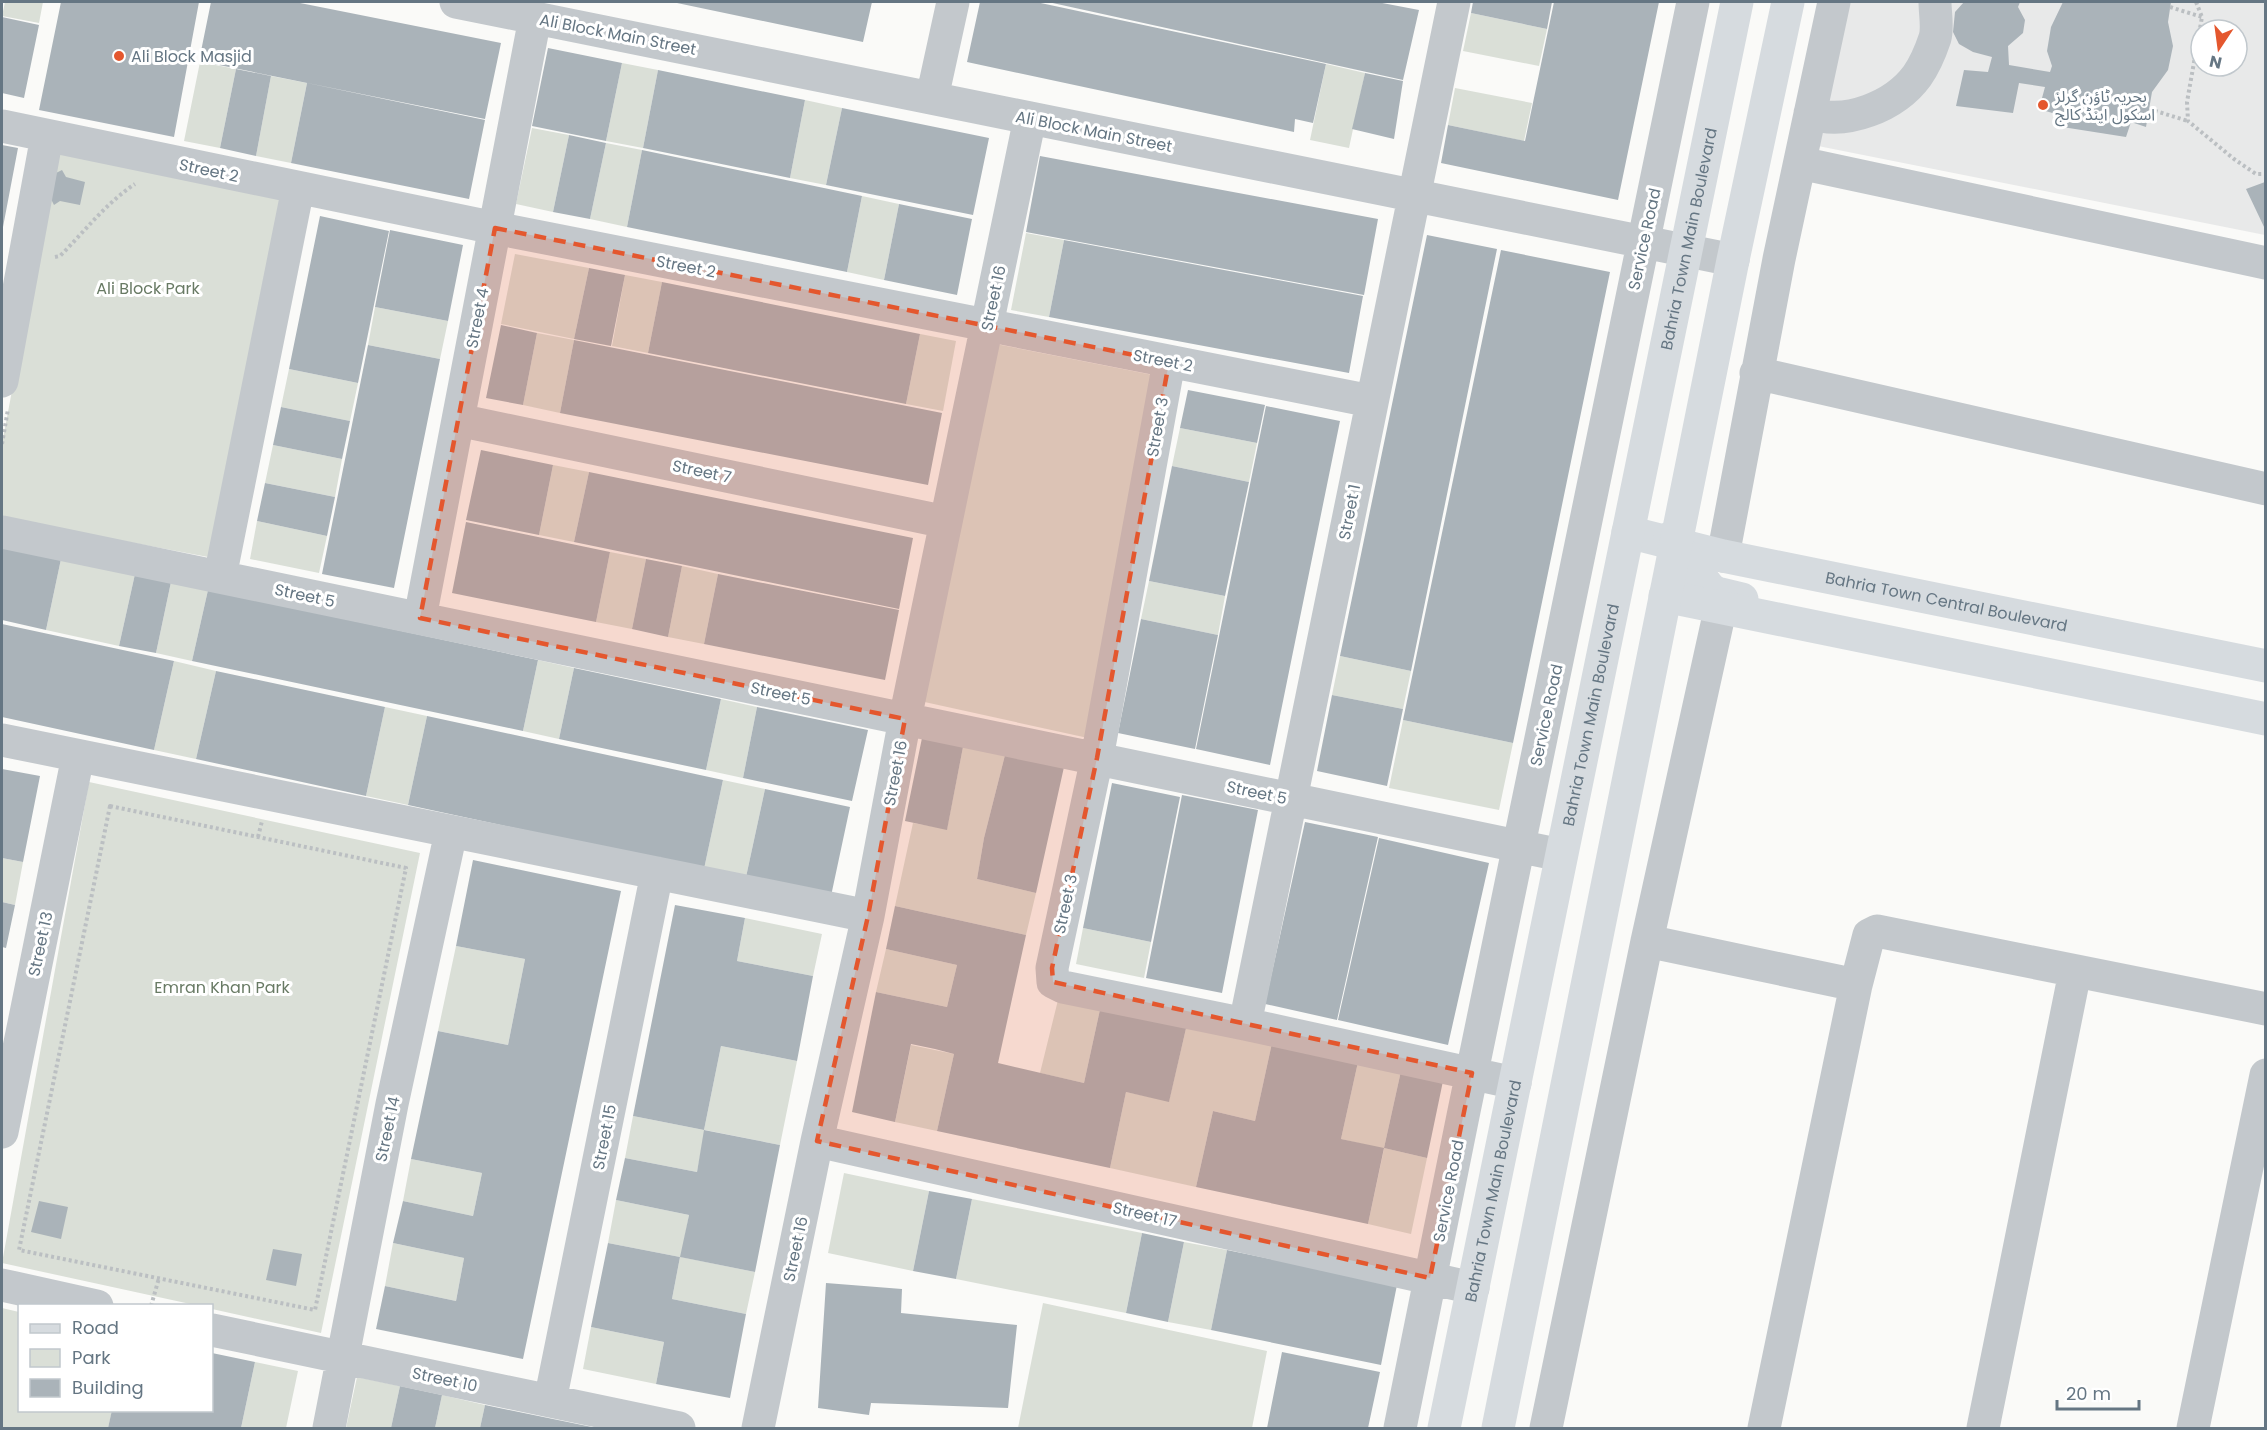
<svg xmlns="http://www.w3.org/2000/svg" width="2267" height="1430" font-family="Poppins,'Noto Sans Arabic',sans-serif">
<style>
.built{fill:#e8e9e9;fill-rule:evenodd}
.green{fill:#dadfd7}
.building{fill:#aab3b9}
.lines{fill:none;stroke-linecap:round;stroke-linejoin:round}
.path{stroke:#bbbfc2;stroke-width:4;stroke-dasharray:3 3;stroke-linecap:butt}
.minor{stroke:#c3c8cc;stroke-width:33}
.major{stroke:#d6dbdf;stroke-width:33}
.marked{fill:#e4572e;fill-opacity:0.2;stroke:#e4572e;stroke-width:4.5;stroke-dasharray:12 8;stroke-linejoin:round}
.poi-dot{fill:#e4572e;stroke:#fff;stroke-width:2}
.labels{text-anchor:middle;stroke-width:6;stroke-linejoin:round;paint-order:stroke}
.street-label{font-size:16px;fill:#657683;stroke:#fff}
.poi-label{font-size:16px;fill:#657683;stroke:#fff;text-anchor:start}
.park-label{font-size:16px;fill:#687a64;stroke:#fff}
</style>
<rect width="100%" height="100%" fill="#fafaf8"/>
<path class="built" d="M 1844,2 L 2265,2 L 2265,235 L 1813,145 ZM 2201,30 L 2237,30 L 2237,66 L 2201,66 Z"/>
<path class="green" d="M 5,2 L 43,2 L 39,23 L 2,16 Z
M 1471,13 L 1547,29 L 1539,66 L 1463,51 Z
M 200,62 L 236,69 L 220,148 L 184,141 Z
M 622,63 L 658,70 L 643,148 L 606,141 Z
M 1326,64 L 1365,73 L 1349,148 L 1310,140 Z
M 271,76 L 307,83 L 291,163 L 256,156 Z
M 1455,88 L 1532,103 L 1524,141 L 1448,125 Z
M 805,100 L 842,108 L 826,185 L 790,178 Z
M 532,128 L 569,135 L 553,212 L 516,204 Z
M 606,143 L 642,150 L 627,227 L 590,219 Z
M 57,150 L 285,200 L 208,557 L 2,518 L 2,444 Z
M 862,196 L 899,204 L 884,280 L 847,272 Z
M 1026,233 L 1064,240 L 1049,317 L 1011,310 Z
M 515,254 L 589,268 L 574,339 L 501,324 Z
M 625,275 L 662,282 L 648,353 L 612,346 Z
M 375,307 L 448,321 L 440,359 L 368,345 Z
M 537,333 L 574,340 L 560,413 L 523,405 Z
M 920,334 L 956,341 L 943,411 L 906,404 Z
M 996,344 L 1158,376 L 1088,738 L 920,701 Z
M 289,369 L 358,383 L 350,421 L 281,407 Z
M 1180,428 L 1257,443 L 1249,482 L 1172,466 Z
M 273,445 L 342,459 L 335,497 L 265,483 Z
M 553,465 L 589,472 L 574,542 L 539,535 Z
M 257,521 L 327,536 L 319,573 L 250,559 Z
M 610,552 L 646,559 L 632,629 L 596,622 Z
M 61,559 L 135,574 L 119,646 L 46,630 Z
M 682,566 L 718,574 L 704,644 L 668,637 Z
M 1149,581 L 1225,596 L 1218,635 L 1141,619 Z
M 171,582 L 208,590 L 192,661 L 156,653 Z
M 1340,656 L 1411,671 L 1403,709 L 1332,695 Z
M 538,660 L 574,668 L 559,739 L 523,731 Z
M 174,661 L 216,671 L 196,759 L 154,750 Z
M 721,699 L 757,707 L 743,778 L 706,770 Z
M 385,707 L 427,716 L 408,805 L 366,796 Z
M 1403,720 L 1513,743 L 1499,810 L 1389,788 Z
M 963,747 L 1005,755 L 984,838 L 977,879 L 1036,893 L 1026,935 L 895,906 L 913,823 L 947,829 Z
M 723,780 L 765,789 L 746,877 L 704,869 Z
M 89,782 L 420,853 L 321,1333 L 212,1309 L 212,1306 L 195,1305 L 2,1263 Z
M 2,858 L 23,862 L 15,905 L 2,902 Z
M 745,918 L 822,934 L 813,976 L 737,961 Z
M 1083,928 L 1151,942 L 1144,978 L 1076,964 Z
M 456,946 L 525,959 L 508,1045 L 438,1031 Z
M 886,949 L 957,965 L 947,1007 L 876,992 Z
M 1059,996 L 1101,1005 L 1084,1083 L 1040,1073 Z
M 1187,1024 L 1272,1043 L 1255,1121 L 1213,1111 L 1196,1187 L 1110,1168 L 1126,1092 L 1169,1101 Z
M 911,1045 L 954,1054 L 937,1131 L 895,1122 Z
M 721,1046 L 797,1061 L 780,1145 L 705,1130 L 697,1172 L 625,1158 L 633,1116 L 704,1130 Z
M 1358,1062 L 1401,1071 L 1384,1148 L 1427,1158 L 1411,1234 L 1368,1224 L 1384,1149 L 1341,1139 Z
M 411,1159 L 482,1173 L 473,1216 L 403,1201 Z
M 844,1173 L 929,1191 L 913,1271 L 828,1253 Z
M 972,1199 L 1142,1233 L 1126,1313 L 956,1279 Z
M 616,1200 L 689,1215 L 681,1257 L 755,1272 L 746,1314 L 672,1299 L 680,1257 L 608,1243 Z
M 1184,1242 L 1227,1250 L 1211,1330 L 1168,1322 Z
M 393,1243 L 464,1258 L 456,1301 L 385,1286 Z
M 1043,1303 L 1267,1351 L 1252,1428 L 1018,1428 Z
M 2,1308 L 19,1312 L 20,1410 L 112,1411 L 108,1428 L 2,1428 Z
M 591,1327 L 664,1342 L 656,1384 L 583,1369 Z
M 255,1362 L 298,1371 L 286,1428 L 241,1428 Z
M 357,1377 L 400,1386 L 391,1428 L 346,1428 Z
M 442,1395 L 485,1405 L 480,1428 L 435,1428 Z"/>
<path class="building" d="M 61,2 L 199,2 L 174,137 L 39,110 Z
M 211,2 L 295,2 L 501,43 L 485,119 L 199,61 Z
M 980,2 L 1036,2 L 1326,64 L 1313,123 L 1295,119 L 1294,132 L 967,62 Z
M 1048,2 L 1377,2 L 1419,10 L 1403,80 Z
M 1473,2 L 1552,2 L 1547,29 L 1471,13 Z
M 1554,2 L 1659,2 L 1618,200 L 1441,163 L 1448,125 L 1525,141 Z
M 1964,2 L 2020,2 L 2018,7 L 2025,20 L 2023,33 L 2008,46 L 2009,65 L 2050,72 L 2052,66 L 2047,51 L 2051,27 L 2063,2 L 2171,2 L 2168,22 L 2173,46 L 2168,70 L 2152,92 L 2146,127 L 2131,122 L 2126,137 L 2056,126 L 2059,115 L 2039,109 L 2045,87 L 2019,83 L 2013,113 L 1956,106 L 1964,70 L 1988,72 L 1992,57 L 1973,52 L 1959,44 L 1953,32 L 1955,12 Z
M 677,3 L 677,2 L 872,2 L 863,42 Z
M 2,17 L 39,25 L 24,98 L 2,93 Z
M 548,48 L 622,63 L 606,141 L 532,126 Z
M 236,69 L 271,76 L 256,156 L 220,148 Z
M 658,70 L 805,100 L 790,178 L 643,148 Z
M 1365,73 L 1403,81 L 1394,139 L 1352,129 Z
M 307,83 L 485,120 L 469,199 L 291,163 Z
M 842,108 L 989,138 L 973,215 L 826,185 Z
M 569,135 L 606,143 L 590,219 L 553,212 Z
M 2,145 L 18,148 L 3,227 L 2,227 Z
M 642,150 L 862,196 L 847,272 L 627,227 Z
M 1040,156 L 1378,219 L 1364,295 L 1026,232 Z
M 62,170 L 66,177 L 85,182 L 80,205 L 60,201 L 54,205 L 50,197 L 54,174 Z
M 2265,182 L 2265,229 L 2246,189 Z
M 899,204 L 972,219 L 957,295 L 884,280 Z
M 320,216 L 389,231 L 358,383 L 289,369 Z
M 390,230 L 463,245 L 448,321 L 375,307 Z
M 1427,235 L 1497,249 L 1411,671 L 1340,656 Z
M 1064,240 L 1363,296 L 1349,373 L 1049,317 Z
M 1501,250 L 1610,272 L 1513,743 L 1403,720 Z
M 589,268 L 625,275 L 611,346 L 574,339 Z
M 662,282 L 920,334 L 906,404 L 648,353 Z
M 501,325 L 537,333 L 523,405 L 486,398 Z
M 574,340 L 942,413 L 928,485 L 560,413 Z
M 368,345 L 440,359 L 394,588 L 322,574 Z
M 1188,390 L 1265,405 L 1257,443 L 1180,428 Z
M 1266,406 L 1340,421 L 1270,765 L 1196,749 Z
M 281,407 L 350,421 L 342,459 L 273,445 Z
M 481,450 L 553,465 L 539,535 L 466,520 Z
M 1172,466 L 1249,482 L 1225,596 L 1149,581 Z
M 589,472 L 913,538 L 899,609 L 574,542 Z
M 265,483 L 335,497 L 327,536 L 257,521 Z
M 466,522 L 610,552 L 596,622 L 452,593 Z
M 2,546 L 61,559 L 46,630 L 2,620 Z
M 646,559 L 682,566 L 668,637 L 632,629 Z
M 135,574 L 171,582 L 156,653 L 119,646 Z
M 718,574 L 899,610 L 885,680 L 704,644 Z
M 208,590 L 538,660 L 523,731 L 192,661 Z
M 1141,619 L 1218,635 L 1195,749 L 1118,733 Z
M 2,624 L 174,661 L 154,750 L 2,717 Z
M 574,668 L 721,699 L 706,770 L 559,739 Z
M 216,671 L 385,707 L 366,796 L 196,759 Z
M 1332,695 L 1403,709 L 1387,786 L 1317,771 Z
M 757,707 L 868,730 L 852,801 L 743,778 Z
M 427,716 L 723,780 L 704,869 L 408,805 Z
M 922,738 L 963,747 L 947,830 L 905,821 Z
M 1005,755 L 1064,767 L 1036,893 L 977,879 L 984,838 Z
M 2,769 L 40,776 L 23,862 L 2,858 Z
M 1112,783 L 1180,797 L 1151,942 L 1083,928 Z
M 765,789 L 850,807 L 831,896 L 746,877 Z
M 1182,795 L 1258,810 L 1222,993 L 1146,978 Z
M 1305,822 L 1378,837 L 1337,1020 L 1265,1004 Z
M 1379,838 L 1489,863 L 1448,1045 L 1338,1020 Z
M 473,860 L 621,891 L 523,1359 L 376,1329 L 385,1286 L 456,1301 L 464,1258 L 393,1243 L 403,1201 L 473,1216 L 482,1173 L 411,1159 L 438,1031 L 508,1045 L 525,959 L 456,946 Z
M 2,902 L 15,905 L 6,948 L 2,947 Z
M 675,905 L 745,918 L 737,961 L 813,976 L 797,1061 L 721,1046 L 704,1130 L 633,1116 Z
M 895,906 L 1026,935 L 998,1063 L 1084,1083 L 1101,1005 L 1187,1024 L 1169,1102 L 1126,1092 L 1110,1168 L 937,1131 L 954,1054 L 935,1049 L 911,1044 L 895,1122 L 852,1112 L 876,992 L 947,1007 L 957,965 L 886,949 Z
M 1272,1043 L 1358,1062 L 1341,1139 L 1384,1148 L 1368,1224 L 1196,1187 L 1213,1111 L 1255,1121 Z
M 1401,1071 L 1443,1081 L 1427,1158 L 1384,1148 Z
M 704,1130 L 780,1145 L 755,1272 L 680,1257 L 689,1215 L 616,1200 L 625,1158 L 697,1172 Z
M 929,1191 L 972,1199 L 956,1279 L 913,1271 Z
M 39,1201 L 68,1207 L 61,1239 L 31,1232 Z
M 1142,1233 L 1184,1242 L 1168,1322 L 1126,1313 Z
M 608,1243 L 680,1257 L 672,1299 L 746,1314 L 730,1398 L 656,1384 L 664,1342 L 591,1327 Z
M 273,1249 L 302,1254 L 296,1286 L 266,1280 Z
M 1227,1250 L 1397,1285 L 1381,1365 L 1211,1330 Z
M 826,1283 L 902,1289 L 901,1313 L 1017,1325 L 1008,1408 L 871,1403 L 869,1415 L 818,1408 Z
M 1282,1352 L 1380,1372 L 1368,1428 L 1267,1428 Z
M 212,1353 L 255,1362 L 241,1428 L 108,1428 L 112,1410 L 212,1410 Z
M 400,1386 L 442,1395 L 435,1428 L 391,1428 Z
M 485,1405 L 592,1427 L 592,1428 L 480,1428 Z"/>
<g class="lines">
<path class="path" d="M 2196,2 L 2202,17 L 2187,102 L 2188,121 L 2234,159 L 2256,174 L 2266,174
M 2170,7 L 2202,17
M 2149,109 L 2188,121
M 55,257 L 60,256 C 85,231 106,203 135,184
M 2,444 L 8,409
M 110,806 L 406,868 L 315,1310 L 19,1250 Z
M 258,837 L 262,821
M 151,1306 L 159,1278"/>
<path class="minor" d="M 456,2 L 1733,260
M 932,98 L 953,2
M 1810,113 C 1846,126 1895,106 1917,76 C 1924,66 1931,50 1935,38 C 1938,28 1935,13 1935,2
M 2,126 L 495,228 L 1371,401
M 1800,163 L 2266,263
M 1169,362 L 1097,758 L 1052,968 L 1053,982 L 1063,987 L 1245,1024 L 1515,1083
M 1756,373 L 2266,489
M 2,381 L 47,136
M 458,420 L 946,522
M 2,532 L 1561,855
M 1723,556 L 1779,259 L 1834,2
M 220,577 L 298,188
M 420,618 L 535,18
M 2,740 L 868,916
M 1647,941 L 1856,985
M 1245,1024 L 1454,2
M 2,1132 L 78,756
M 817,1141 L 1473,1288
M 2,1285 L 97,1306
M 212,1330 L 679,1428
M 550,1401 L 657,873
M 329,1428 L 392,1104 L 451,832
M 758,1428 L 817,1141 L 868,916 L 905,719 L 1030,118
M 1400,1428 L 1463,1116 L 1693,2
M 1546,1428 L 1647,941 L 1721,606
M 1764,1428 L 1856,985 L 1869,935 L 1877,931 L 2266,1009
M 1983,1428 L 2075,972
M 2193,1428 L 2266,1075"/>
<g class="major">
<path id="s1" d="M 1628,532 L 1723,556 L 2266,666"/>
<path d="M 1670,538 L 1710,589 L 1717,593 L 1742,599"/>
<path d="M 1665,596 L 2266,719"/>
<path id="s2" d="M 1444,1428 L 1737,2"/>
<path d="M 1498,1428 L 1733,260 L 1788,2"/>
</g>
</g>
<path class="marked" d="M 495,228 L 1169,362 L 1097,758 L 1052,968 L 1053,982 L 1472,1073 L 1430,1278 L 817,1141 L 868,916 L 905,719 L 420,618 Z"/>
<g class="poi-dot">
<circle cx="119" cy="56" r="6"/>
<circle cx="2043" cy="105" r="6"/>
</g>
<g class="labels">
<g class="street-label">
<text transform="translate(618 34) rotate(11)" y="6">Ali Block Main Street</text>
<text transform="translate(1094 131) rotate(11)" y="6">Ali Block Main Street</text>
<text transform="translate(209 170) rotate(12)" y="6">Street 2</text>
<text transform="translate(1644 239) rotate(-78)" y="6">Service Road</text>
<text dy="6" stroke="none"><textPath href="#s2" startOffset="1214">Bahria Town Main Boulevard</textPath></text>
<text transform="translate(686 266) rotate(11)" y="6">Street 2</text>
<text transform="translate(993 298) rotate(-78)" y="6">Street 16</text>
<text transform="translate(477 318) rotate(-79)" y="6">Street 4</text>
<text transform="translate(1163 360) rotate(11)" y="6">Street 2</text>
<text transform="translate(1157 427) rotate(-80)" y="6">Street 3</text>
<text transform="translate(702 471) rotate(12)" y="6">Street 7</text>
<text transform="translate(1349 512) rotate(-79)" y="6">Street 1</text>
<text transform="translate(305 595) rotate(12)" y="6">Street 5</text>
<text dy="6" stroke="none"><textPath href="#s1" startOffset="326">Bahria Town Central Boulevard</textPath></text>
<text transform="translate(781 693) rotate(12)" y="6">Street 5</text>
<text transform="translate(1546 715) rotate(-78)" y="6">Service Road</text>
<text dy="6" stroke="none"><textPath href="#s2" startOffset="728">Bahria Town Main Boulevard</textPath></text>
<text transform="translate(895 773) rotate(-79)" y="6">Street 16</text>
<text transform="translate(1257 792) rotate(12)" y="6">Street 5</text>
<text transform="translate(1065 904) rotate(-78)" y="6">Street 3</text>
<text transform="translate(40 944) rotate(-78)" y="6">Street 13</text>
<text transform="translate(387 1129) rotate(-78)" y="6">Street 14</text>
<text transform="translate(604 1137) rotate(-79)" y="6">Street 15</text>
<text transform="translate(1448 1191) rotate(-79)" y="6">Service Road</text>
<text dy="6" stroke="none"><textPath href="#s2" startOffset="242">Bahria Town Main Boulevard</textPath></text>
<text transform="translate(1145 1214) rotate(13)" y="6">Street 17</text>
<text transform="translate(795 1249) rotate(-78)" y="6">Street 16</text>
<text transform="translate(445 1379) rotate(12)" y="6">Street 10</text>
</g>
<g class="poi-label">
<text x="131" y="62">Ali Block Masjid</text>
<text x="2055" y="102">بحریہ ٹاؤن گرلز<tspan x="2055" dy="18">اسکول اینڈ کالج</tspan></text>
</g>
<g class="park-label">
<text x="148" y="294">Ali Block Park</text>
<text x="222" y="993">Emran Khan Park</text>
</g>
</g>
<rect width="2267" height="1430" fill="none" stroke="#657683" stroke-width="6"/>
<rect x="18" y="1304" width="195" height="108" fill="#ffffff" stroke="#c1c8cd" stroke-width="1.5"/>
<rect x="30" y="1324" width="30" height="9" fill="#d6dbdf" stroke="#c1c8cd" stroke-width="1.5"/>
<text x="72" y="1334" font-size="18" fill="#657683">Road</text>
<rect x="30" y="1349" width="30" height="18" fill="#dadfd7" stroke="#c1c8cd" stroke-width="1.5"/>
<text x="72" y="1364" font-size="18" fill="#657683">Park</text>
<rect x="30" y="1379" width="30" height="18" fill="#aab3b9" stroke="#c1c8cd" stroke-width="1.5"/>
<text x="72" y="1394" font-size="18" fill="#657683">Building</text>
<g transform="translate(2219 48) rotate(193)"><circle r="28" fill="#ffffff" stroke="#c1c8cd" stroke-width="1.5"/>
<path d="M0-4.5L10 22L0 15L-10 22Z" fill="#e4572e"/>
<text y="-9" font-size="16" font-weight="bold" text-anchor="middle" fill="#657683">N</text>
</g>
<path d="M2057 1400v9h82v-9" fill="none" stroke="#657683" stroke-width="3"/>
<text x="2066" y="1400" font-size="18" fill="#657683" stroke="#ffffff" stroke-width="4.5" paint-order="stroke">20 m</text>
</svg>
